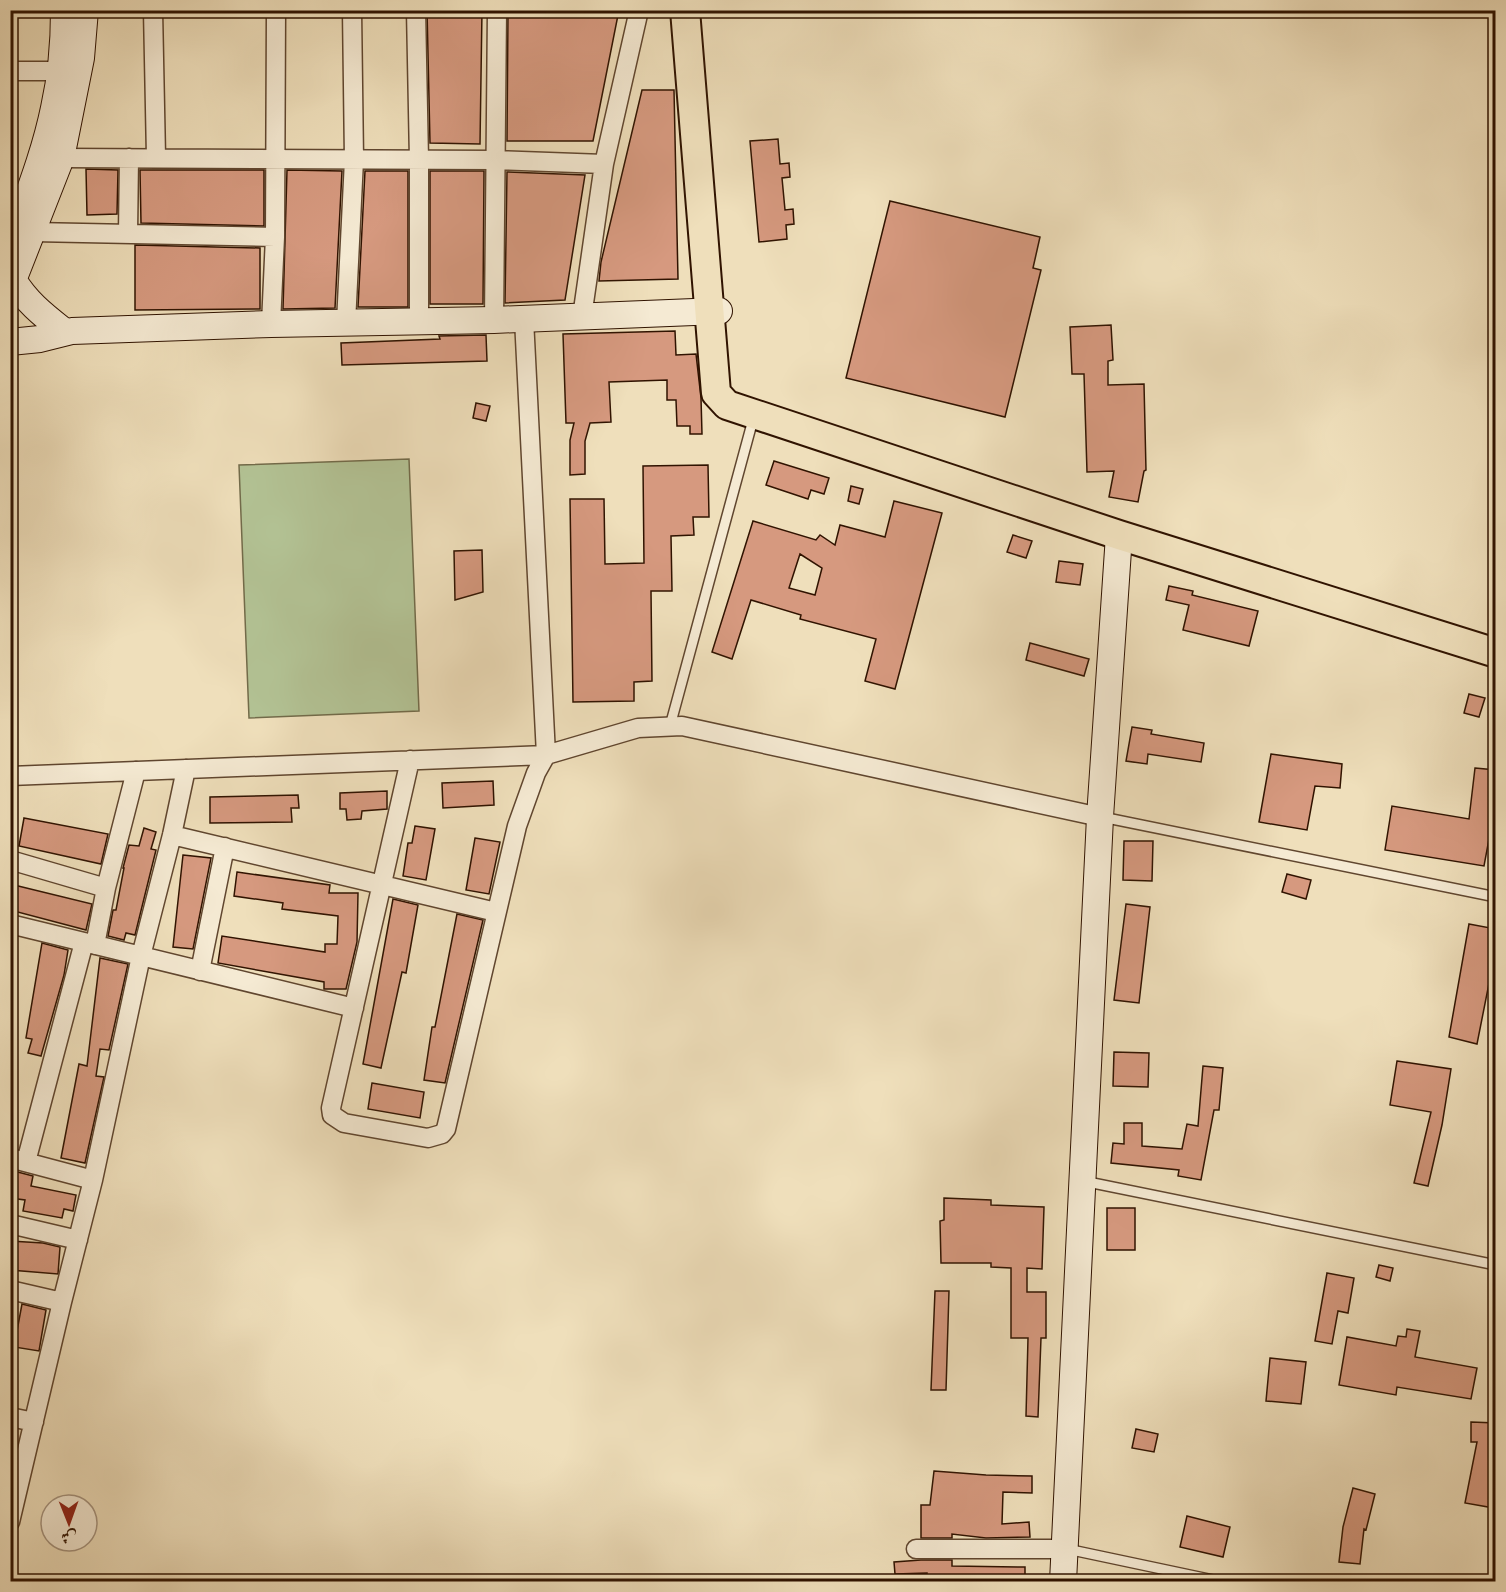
<svg xmlns="http://www.w3.org/2000/svg" width="1506" height="1592" font-family="'IM FELL French Canon',Amiri,serif">
<style>
.green{fill:#b3c395;stroke:#726b4a;stroke-width:1.5}
.building{fill:#d6997f;stroke:#301300;stroke-width:1.5;fill-rule:evenodd}
.lines{fill:none;stroke-linecap:round;stroke-linejoin:round}
.lane-casing{stroke:#60462f;stroke-width:12}
.street-casing{stroke:#60462f;stroke-width:21}
.secondary-casing{stroke:#301300;stroke-width:28}
.primary-casing{stroke:#301300;stroke-width:32}
.lane{stroke:#f5ead3;stroke-width:9}
.street{stroke:#f5ead3;stroke-width:18}
.secondary{stroke:#f5ead3;stroke-width:26}
.primary{stroke:#efdfbb;stroke-width:28}
</style>
<rect width="100%" height="100%" fill="#efdfbb"/>
<filter id="stains"><feTurbulence type="fractalNoise" baseFrequency=".00333" numOctaves="4"/><feColorMatrix values="0 0 0 0 .2 0 0 0 0 .09 0 0 0 0 .02 0 0 0 .5 -.17"/></filter>
<radialGradient id="worn" r=".72"><stop offset=".6" stop-color="#630" stop-opacity="0"/><stop offset="1" stop-color="#630" stop-opacity=".3"/></radialGradient>
<path class="green" d="M 409,459 L 419,711 L 249,718 L 239,465 Z"/>
<path class="building" d="M 427,10 L 482,10 L 480,144 L 430,143 Z
M 508,10 L 619,10 L 593,141 L 507,141 Z
M 642,90 L 674,90 L 678,279 L 599,281 L 601,262 Z
M 778,139 L 780,164 L 789,163 L 790,177 L 782,178 L 785,210 L 793,209 L 794,224 L 786,225 L 787,239 L 759,242 L 750,141 Z
M 86,169 L 118,170 L 117,214 L 87,215 Z
M 140,170 L 264,170 L 264,226 L 141,223 Z
M 287,170 L 342,171 L 335,308 L 283,309 Z
M 365,171 L 408,171 L 408,307 L 358,307 Z
M 430,171 L 484,171 L 483,304 L 430,304 Z
M 507,172 L 585,175 L 565,300 L 505,303 Z
M 890,201 L 1040,237 L 1033,268 L 1041,270 L 1005,417 L 846,378 Z
M 135,245 L 260,248 L 260,309 L 135,310 Z
M 1111,325 L 1113,360 L 1108,361 L 1108,385 L 1144,384 L 1146,470 L 1144,471 L 1138,502 L 1109,497 L 1114,471 L 1087,472 L 1084,374 L 1072,374 L 1070,327 Z
M 675,331 L 676,355 L 696,354 L 701,398 L 702,434 L 690,434 L 690,426 L 677,426 L 676,400 L 667,400 L 667,380 L 609,382 L 611,422 L 590,423 L 585,441 L 585,474 L 570,475 L 570,440 L 574,423 L 566,423 L 563,334 Z
M 486,335 L 487,361 L 342,365 L 341,343 L 440,339 L 439,336 Z
M 476,403 L 490,406 L 486,421 L 473,418 Z
M 774,461 L 829,478 L 824,494 L 811,490 L 808,499 L 766,485 Z
M 708,465 L 709,517 L 693,517 L 694,535 L 671,536 L 672,591 L 651,591 L 652,681 L 634,682 L 634,701 L 573,702 L 570,499 L 604,499 L 605,564 L 644,563 L 643,466 Z
M 851,486 L 863,489 L 859,504 L 848,501 Z
M 894,501 L 942,513 L 895,689 L 865,681 L 876,639 L 800,619 L 801,615 L 751,600 L 732,659 L 712,652 L 753,521 L 816,540 L 820,535 L 835,545 L 840,525 L 885,537 ZM 800,554 L 822,568 L 815,595 L 789,588 Z
M 1013,535 L 1032,541 L 1026,558 L 1007,552 Z
M 482,550 L 483,592 L 455,600 L 454,551 Z
M 1059,561 L 1083,564 L 1080,585 L 1056,582 Z
M 1169,586 L 1193,591 L 1192,595 L 1258,611 L 1249,646 L 1183,630 L 1189,605 L 1166,600 Z
M 1030,643 L 1089,659 L 1084,676 L 1026,660 Z
M 1469,694 L 1485,698 L 1479,717 L 1464,713 Z
M 1132,727 L 1152,730 L 1151,734 L 1204,743 L 1201,762 L 1148,754 L 1147,764 L 1126,761 Z
M 1271,754 L 1342,764 L 1340,788 L 1315,786 L 1307,830 L 1259,822 Z
M 1475,768 L 1496,770 L 1494,823 L 1492,823 L 1484,866 L 1385,850 L 1392,806 L 1469,819 Z
M 493,781 L 494,805 L 443,808 L 442,783 Z
M 387,791 L 387,809 L 362,811 L 361,819 L 347,820 L 346,809 L 340,809 L 340,793 Z
M 298,795 L 299,808 L 291,808 L 292,822 L 210,823 L 210,797 Z
M 24,818 L 108,834 L 101,864 L 19,846 Z
M 415,826 L 435,829 L 426,880 L 403,876 L 408,843 L 412,843 Z
M 144,828 L 156,832 L 151,849 L 156,850 L 135,935 L 126,933 L 124,940 L 108,936 L 113,910 L 116,910 L 124,868 L 123,868 L 129,845 L 139,846 Z
M 475,838 L 500,842 L 489,894 L 466,890 Z
M 1124,841 L 1153,841 L 1152,881 L 1123,880 Z
M 183,855 L 211,858 L 193,949 L 173,947 Z
M 237,872 L 330,885 L 329,893 L 358,893 L 357,942 L 346,989 L 324,989 L 324,982 L 218,963 L 222,936 L 325,952 L 325,944 L 337,944 L 338,916 L 282,909 L 283,903 L 234,896 Z
M 1287,874 L 1311,880 L 1306,899 L 1282,892 Z
M 10,884 L 92,904 L 86,930 L 10,910 Z
M 393,899 L 418,905 L 406,973 L 402,972 L 381,1068 L 363,1064 Z
M 1126,904 L 1150,907 L 1139,1003 L 1114,1000 Z
M 457,914 L 483,920 L 445,1083 L 424,1080 L 432,1027 L 435,1027 Z
M 1469,924 L 1496,929 L 1496,948 L 1477,1044 L 1449,1037 Z
M 42,943 L 68,950 L 64,975 L 41,1056 L 28,1053 L 32,1039 L 26,1038 Z
M 100,958 L 128,964 L 109,1050 L 100,1049 L 96,1076 L 104,1077 L 85,1163 L 61,1158 L 79,1064 L 87,1066 Z
M 1114,1052 L 1149,1053 L 1148,1087 L 1113,1086 Z
M 1397,1061 L 1451,1069 L 1442,1125 L 1428,1186 L 1414,1183 L 1431,1112 L 1390,1105 Z
M 1203,1066 L 1223,1068 L 1219,1110 L 1214,1110 L 1201,1180 L 1178,1176 L 1179,1170 L 1111,1163 L 1113,1143 L 1124,1144 L 1124,1123 L 1142,1123 L 1142,1146 L 1182,1149 L 1187,1124 L 1198,1126 Z
M 372,1083 L 424,1092 L 420,1118 L 368,1109 Z
M 10,1170 L 33,1176 L 31,1186 L 76,1195 L 73,1211 L 64,1209 L 62,1218 L 23,1211 L 25,1200 L 10,1198 Z
M 944,1198 L 991,1200 L 991,1205 L 1044,1207 L 1042,1269 L 1027,1268 L 1027,1292 L 1046,1292 L 1046,1338 L 1041,1338 L 1038,1417 L 1026,1416 L 1028,1338 L 1011,1338 L 1011,1268 L 991,1267 L 991,1263 L 941,1263 L 940,1221 L 944,1220 Z
M 1107,1208 L 1135,1208 L 1135,1250 L 1107,1250 Z
M 10,1241 L 43,1243 L 60,1247 L 58,1274 L 10,1270 Z
M 1379,1265 L 1393,1268 L 1390,1281 L 1376,1277 Z
M 1327,1273 L 1354,1278 L 1348,1313 L 1338,1311 L 1332,1344 L 1315,1341 Z
M 935,1291 L 949,1291 L 946,1390 L 931,1390 Z
M 22,1304 L 46,1310 L 39,1351 L 14,1347 Z
M 1407,1329 L 1420,1331 L 1415,1357 L 1477,1368 L 1471,1399 L 1397,1387 L 1396,1395 L 1339,1385 L 1347,1337 L 1396,1346 L 1398,1336 L 1406,1337 Z
M 1270,1358 L 1306,1362 L 1301,1404 L 1266,1401 Z
M 1471,1422 L 1496,1423 L 1494,1508 L 1465,1503 L 1477,1442 L 1471,1442 Z
M 1136,1429 L 1158,1434 L 1154,1452 L 1132,1448 Z
M 934,1471 L 986,1475 L 1032,1476 L 1032,1493 L 1003,1492 L 1002,1524 L 1029,1522 L 1030,1537 L 986,1538 L 952,1534 L 952,1538 L 921,1538 L 921,1505 L 930,1505 Z
M 1353,1488 L 1375,1494 L 1366,1530 L 1364,1529 L 1360,1564 L 1339,1562 L 1343,1527 Z
M 1187,1516 L 1230,1527 L 1223,1557 L 1180,1547 Z
M 921,1560 L 952,1560 L 952,1566 L 1025,1567 L 1025,1581 L 927,1581 L 927,1573 L 895,1574 L 894,1562 Z"/>
<g class="lines">
<g class="lane-casing">
<path id="lane" d="M 670,726 L 754,416
M 1102,817 L 1496,897
M 1083,1181 L 1496,1265
M 1067,1549 L 1223,1582"/>
</g>
<g class="street-casing">
<path id="street" d="M 153,10 L 156,157
M 416,10 L 419,160 L 419,322
M 10,71 L 60,71
M 61,158 L 495,160 L 604,164
M 33,232 L 275,237
M 128,234 L 129,158
M 582,317 L 604,164 L 639,10
M 494,320 L 497,10
M 346,323 L 354,160 L 352,10
M 271,324 L 275,237 L 276,10
M 410,760 L 331,1108 L 332,1115 L 344,1123 L 428,1138 L 442,1134 L 446,1129 L 517,826 L 536,773 L 546,755 L 524,319
M 10,776 L 546,755 L 638,728 L 682,726 L 1100,817
M 172,835 L 496,912
M 10,860 L 106,888 L 136,771
M 10,924 L 354,1008
M 95,945 L 106,888
M 200,971 L 225,847
M 10,1158 L 93,1180
M 26,1162 L 84,942
M 10,1224 L 78,1240
M 10,1290 L 62,1302
M 10,1417 L 34,1422
M 10,1522 L 62,1302 L 93,1180 L 141,956 L 172,835 L 186,769
M 916,1549 L 1065,1549"/>
</g>
<g class="secondary-casing">
<path id="secondary" d="M 16,229 C 30,190 46,148 54,108 C 61,77 64,43 64,10
M 14,281 C 26,301 42,314 61,329
M 10,288 L 61,158 L 81,58 L 85,10
M 10,342 L 40,339 L 72,331 L 271,324 L 494,320 L 719,311
M 1063,1582 L 1100,817 L 1119,535"/>
</g>
<g class="primary-casing">
<path id="primary" d="M 685,10 L 716,393 L 727,405 L 1119,535 L 1496,653"/>
</g>
<use href="#lane" class="lane"/>
<use href="#street" class="street"/>
<use href="#secondary" class="secondary"/>
<use href="#primary" class="primary"/>
</g>
<rect width="1506" height="1592" fill="none" stroke="#efdfbb" stroke-width="36"/>
<rect x="12" y="12" width="1482" height="1568" fill="none" stroke="#301300" stroke-width="3"/>
<rect x="18" y="18" width="1470" height="1556" fill="none" stroke="#301300" stroke-width="1.5"/>
<g transform="translate(69 1523) rotate(179)"><circle r="28" fill="#f5ead3" stroke="#a6947f" stroke-width="1.5"/>
<path d="M0-4.5L10 22L0 15L-10 22Z" fill="#8f2418"/>
<text y="-9" font-size="16" font-weight="bold" text-anchor="middle" fill="#301300">ش</text>
</g>
<rect width="100%" height="100%" filter="url(#stains)"/>
<rect width="100%" height="100%" fill="url(#worn)"/>
</svg>
